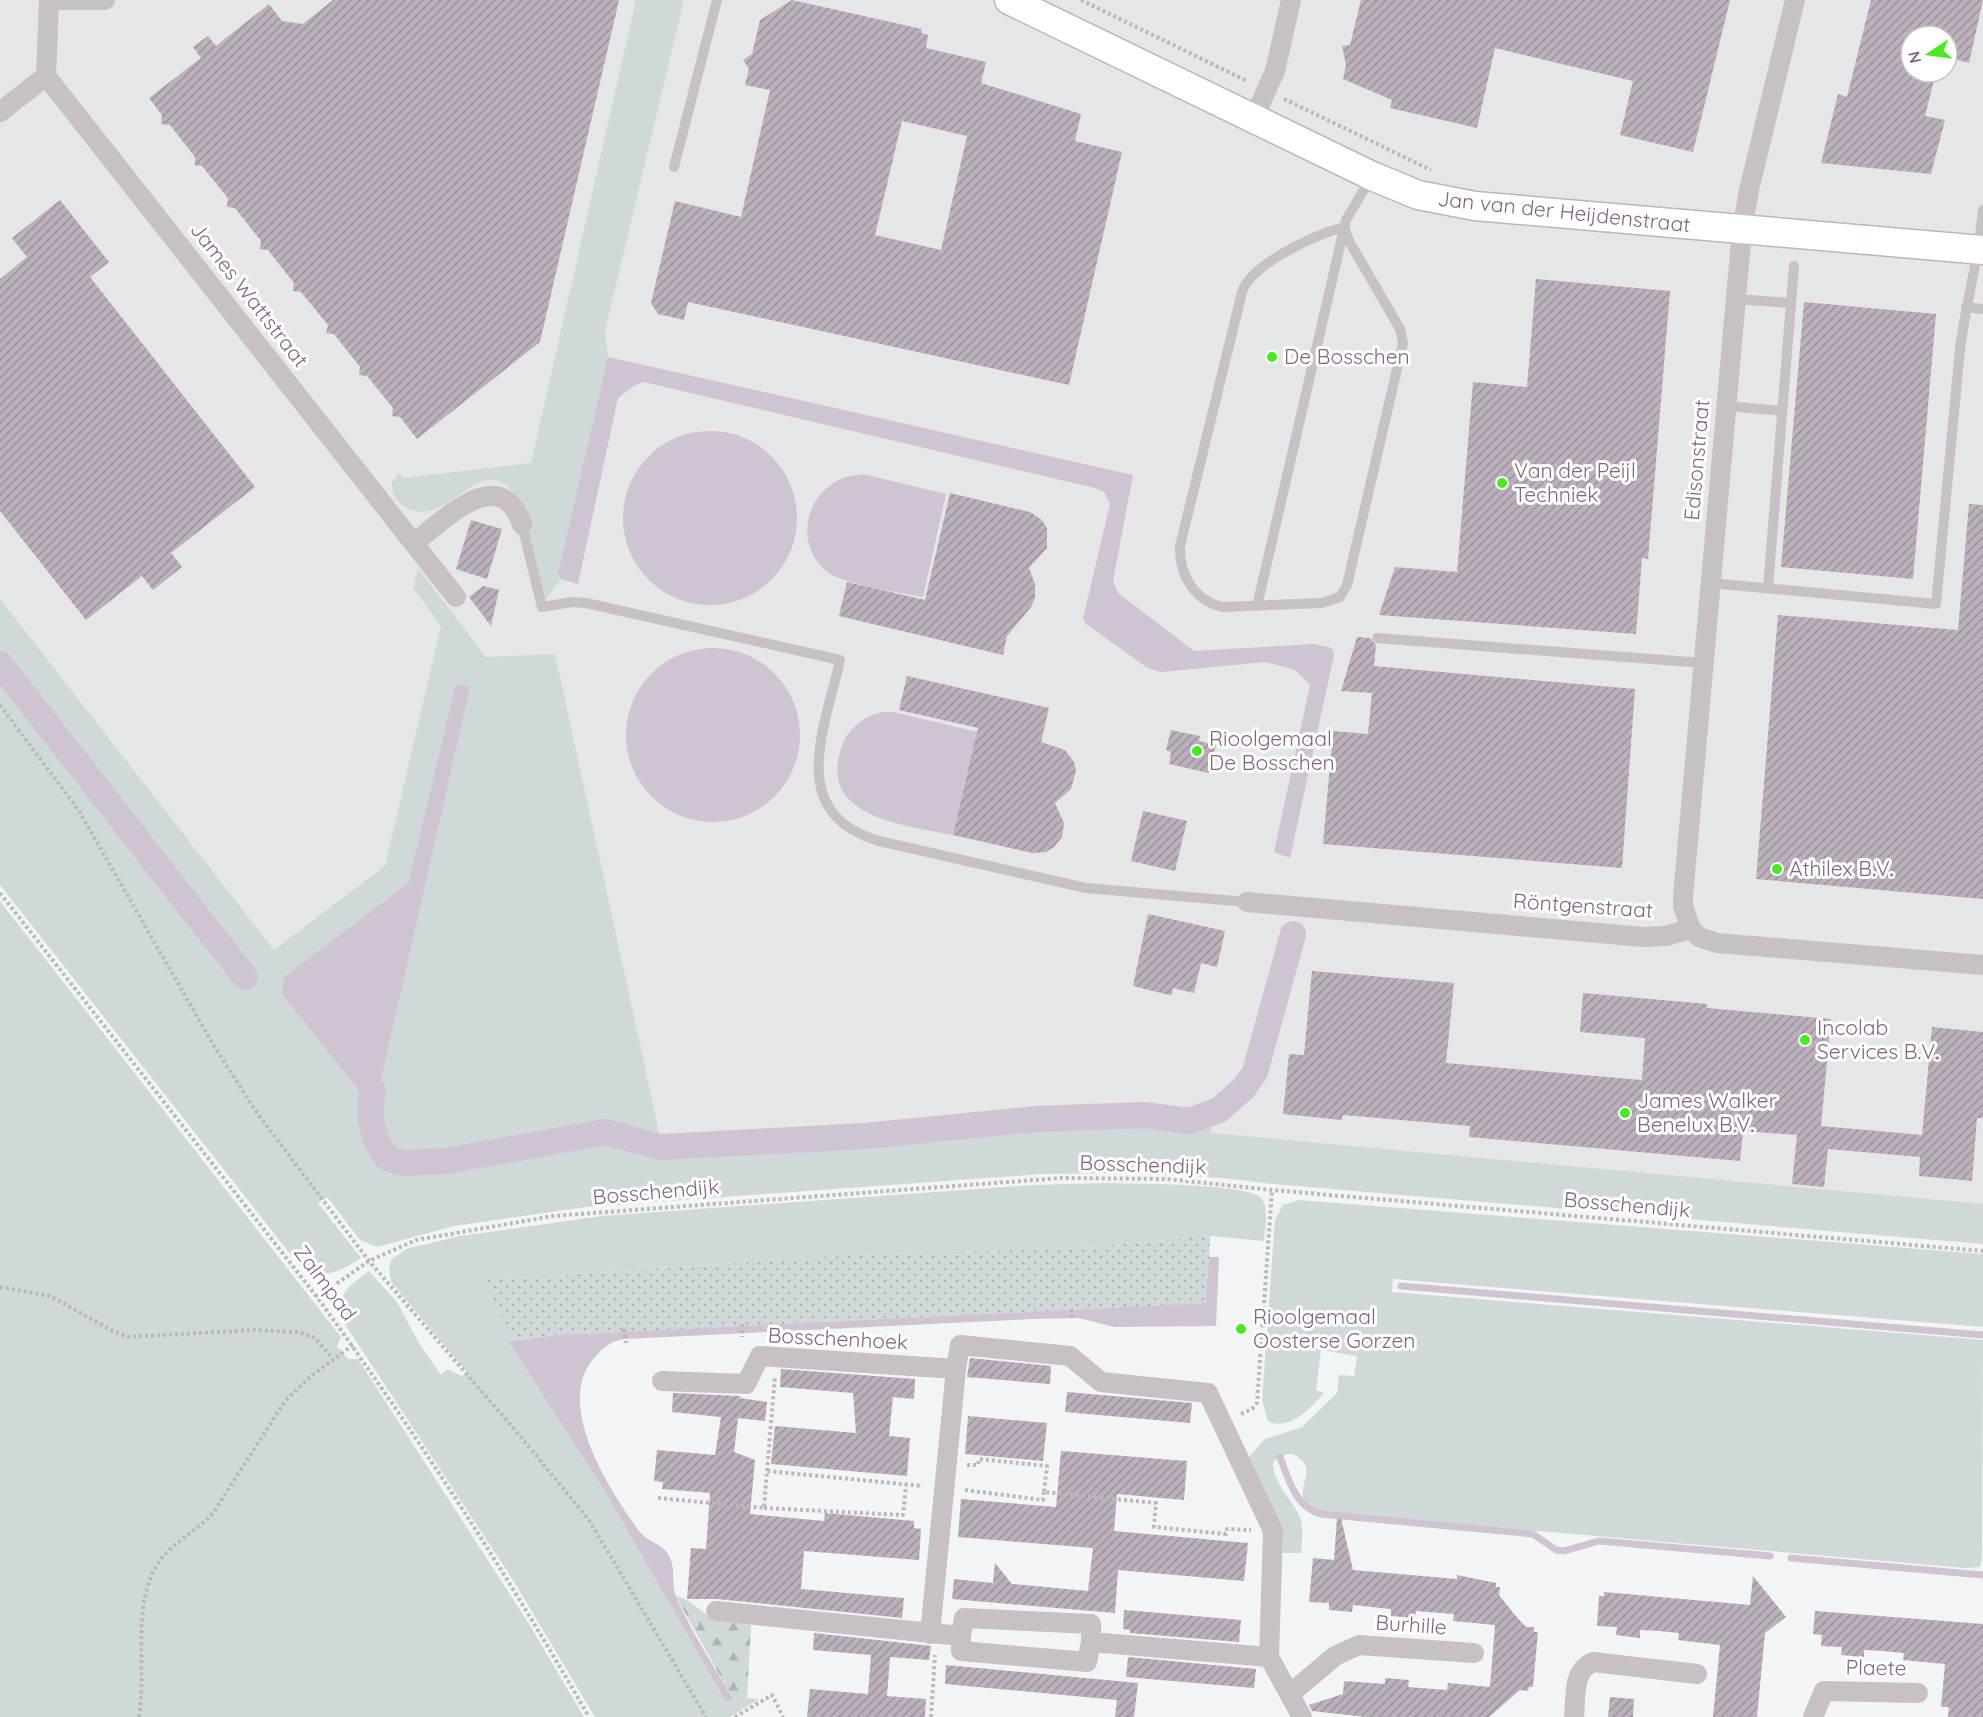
<svg xmlns="http://www.w3.org/2000/svg" width="1983" height="1717" font-family="Quicksand,sans-serif">
<style>
.built{fill:#e5e6e6;fill-rule:evenodd}
.green{fill:#d0d9da}
.forest{fill:url(#forest-firs)}
.garden{fill:url(#garden-dots)}
.water{fill:#cfc4d1}
.lines{fill:none;stroke-linecap:round;stroke-linejoin:round}
.stream{stroke:#cfc4d1;stroke-width:7}
.canal{stroke:#cfc4d1;stroke-width:26}
.building{fill:url(#building-hatch);fill-rule:evenodd}
.secondary-casing{stroke:#beb4be;stroke-width:31}
.path{stroke:#bdb7bd;stroke-width:4;stroke-dasharray:3 3;stroke-linecap:butt}
.lane{stroke:#c7c0c7;stroke-width:10}
.street{stroke:#c7c0c7;stroke-width:20}
.secondary{stroke:#fff;stroke-width:28}
.poi-dot{fill:#47ea1d;stroke:#fff;stroke-width:2}
.labels{text-anchor:middle;stroke-width:6;stroke-linejoin:round;paint-order:stroke}
.street-label{font-size:21px;fill:#836383;stroke:#fff}
.poi-label{font-size:21px;fill:#836383;stroke:#fff;text-anchor:start}
</style>
<defs>
<pattern id="forest-firs" width="22" height="20" patternUnits="userSpaceOnUse" patternTransform="scale(1.5)"><rect width="22" height="20" fill="#d0d9da"/><path d="M5 1l3.5 6h-7zM16 11l3.5 6h-7z" fill="#aeb4b6"/></pattern>
<pattern id="garden-dots" width="8" height="8" patternUnits="userSpaceOnUse" patternTransform="scale(1.5)"><rect width="8" height="8" fill="#d0d9da"/><path d="M2 2h.1M6 6h.1" fill="none" stroke="#aeb4b6" stroke-width="1.8" stroke-linecap="round"/></pattern>
<pattern id="building-hatch" width="6" height="6" patternUnits="userSpaceOnUse" patternTransform="scale(1.5)"><rect width="6" height="6" fill="#bbb0bc"/><path d="M-1 1l2-2M0 6l6-6M5 7l2-2" fill="none" stroke="#9d939e"/></pattern>
</defs>
<rect width="100%" height="100%" fill="#f1f5f3"/>
<path class="built" d="M 0,0 L 1983,0 L 1983,1218 L 1202,1144 L 394,1155 L 0,627 ZM 1911,36 L 1947,36 L 1947,72 L 1911,72 Z"/>
<path class="green" d="M 636,0 L 684,0 L 605,331 L 608,357 L 558,573 L 561,579 L 544,602 L 521,506 C 484,434 449,536 404,506 C 396,501 391,493 392,483 L 399,473 L 403,478 L 531,463 Z
M 418,568 L 486,657 L 555,654 L 661,1141 L 622,1126 L 588,1124 L 417,1158 C 371,1156 373,1132 378,1093 L 469,687 L 456,684 L 408,883 L 284,977 L 358,1089 C 365,1101 362,1112 364,1125 C 370,1164 394,1171 428,1169 L 591,1139 L 611,1139 L 644,1152 L 655,1152 L 876,1142 L 1126,1125 L 1178,1128 L 1211,1124 L 1211,1133 L 1983,1204 L 1983,1244 L 1273,1184 L 1223,1178 L 1133,1173 L 1042,1174 L 586,1207 L 454,1226 L 377,1247 L 360,1240 L 327,1197 L 318,1203 L 361,1258 C 339,1272 322,1282 298,1264 L 0,885 L 0,599 L 274,950 L 385,866 L 441,626 L 413,588 Z
M 0,901 L 341,1337 L 337,1346 L 348,1359 L 358,1359 L 529,1624 L 584,1717 L 0,1717 Z
M 1107,1183 C 1131,1184 1252,1183 1262,1199 C 1269,1211 1265,1228 1264,1241 L 1210,1236 L 1068,1249 L 887,1253 L 485,1280 L 513,1340 L 508,1341 L 607,1495 L 726,1702 L 735,1698 L 759,1699 L 730,1717 L 595,1717 L 513,1580 L 346,1326 C 331,1299 347,1287 369,1271 L 397,1302 L 419,1343 L 441,1375 L 447,1369 L 462,1376 L 467,1372 L 391,1282 L 389,1269 L 391,1260 L 406,1249 L 460,1236 L 601,1216 L 1033,1185 Z
M 1299,1200 L 1983,1254 L 1983,1327 L 1393,1279 L 1392,1292 L 1983,1340 L 1982,1558 L 1980,1567 L 1965,1568 L 1321,1512 L 1304,1501 C 1297,1482 1320,1469 1293,1454 C 1248,1455 1293,1500 1299,1515 C 1304,1527 1302,1540 1301,1553 L 1281,1553 L 1248,1458 L 1265,1439 L 1302,1427 L 1337,1393 L 1339,1375 L 1354,1376 L 1357,1356 L 1321,1350 L 1316,1390 L 1324,1393 C 1311,1407 1290,1432 1268,1421 L 1262,1400 L 1275,1220 L 1283,1205 Z"/>
<path class="forest" d="M 675,1595 L 689,1601 L 713,1620 L 751,1625 L 747,1698 L 733,1699 Z"/>
<path class="garden" d="M 1210,1236 L 1207,1303 L 559,1335 L 513,1340 L 484,1280 L 887,1253 L 1068,1249 Z"/>
<path class="water" d="M 608,357 L 1133,475 L 1113,581 L 1118,593 L 1194,651 L 1314,644 L 1332,648 L 1334,655 L 1290,858 L 1274,852 L 1310,685 L 1295,670 L 1265,662 L 1161,672 L 1146,667 L 1085,623 L 1083,619 L 1110,504 L 1104,492 L 1095,488 L 644,382 L 635,385 L 618,398 L 578,584 L 561,579 L 558,573 Z
M623 518a87 87 0 1 1 174 0a87 87 0 1 1-174 0Z
M 867,475 L 946,494 L 923,597 C 901,593 841,584 826,571 C 786,536 815,471 867,475 Z
M626 735a87 87 0 1 1 174 0a87 87 0 1 1-174 0Z
M 456,684 L 470,687 L 378,1093 L 376,1125 L 364,1125 L 363,1103 L 358,1089 L 282,994 L 284,977 L 408,883 Z
M 883,712 L 893,712 L 978,732 L 953,835 C 906,825 816,818 842,746 C 848,729 865,715 883,712 Z
M 1209,1257 L 1219,1257 L 1216,1326 L 1114,1327 L 1079,1318 L 1033,1319 L 624,1339 C 610,1341 603,1348 594,1358 C 553,1404 611,1493 640,1532 C 648,1542 662,1544 668,1554 C 677,1568 670,1584 677,1599 C 692,1633 714,1666 733,1699 L 726,1702 L 607,1495 L 508,1341 L 559,1335 L 1206,1303 Z"/>
<g class="lines">
<path class="stream" d="M 1401,1286 L 1983,1335
M 1280,1457 C 1289,1480 1295,1507 1321,1514 L 1533,1534 L 1556,1550 L 1564,1551 L 1599,1541 L 1770,1556
M 1791,1558 L 1983,1575"/>
<path class="canal" d="M 0,664 L 245,977
M 373,1091 C 368,1117 371,1136 387,1158 L 402,1163 L 446,1161 L 605,1132 L 660,1147 L 865,1136 L 1036,1119 L 1144,1115 L 1189,1121 L 1219,1110 L 1244,1088 L 1255,1072 L 1293,934"/>
</g>
<path class="building" d="M 333,0 L 619,0 L 540,342 L 417,439 L 400,417 L 392,416 L 393,408 L 367,376 L 359,375 L 360,367 L 334,334 L 326,333 L 328,325 L 301,292 L 293,291 L 294,283 L 268,250 L 260,249 L 261,241 L 235,208 L 227,207 L 228,198 L 202,166 L 195,165 L 195,157 L 170,125 L 161,124 L 162,115 L 149,98 L 201,58 L 193,47 L 208,36 L 216,46 L 269,4 L 282,21 L 303,24 Z
M 792,0 L 922,29 L 921,33 L 928,35 L 926,48 L 986,62 L 981,83 L 1081,114 L 1075,141 L 1122,152 L 1069,385 L 688,302 L 684,320 L 658,314 L 651,303 L 675,201 L 741,217 L 770,90 L 745,85 L 749,69 L 743,60 L 752,54 L 760,20 ZM 902,121 L 967,136 L 941,250 L 875,235 Z
M 1361,0 L 1730,0 L 1693,152 L 1620,135 L 1633,81 L 1495,48 L 1477,128 L 1390,108 L 1392,100 L 1343,79 L 1346,65 L 1342,46 L 1350,45 Z
M 1871,0 L 1983,0 L 1969,63 L 1947,57 L 1947,36 L 1911,36 L 1911,72 L 1936,72 L 1925,116 L 1945,120 L 1931,174 L 1821,163 L 1838,94 L 1847,97 Z
M 60,200 L 109,262 L 90,277 L 255,487 L 171,553 L 182,567 L 153,590 L 142,576 L 86,620 L 0,511 L 0,279 L 27,257 L 12,238 Z
M 1536,279 L 1670,291 L 1648,559 L 1642,558 L 1636,634 L 1379,615 L 1395,567 L 1457,572 L 1473,382 L 1527,387 Z
M 1804,302 L 1936,314 L 1913,579 L 1781,567 Z
M 950,493 L 1030,512 L 1042,520 L 1047,528 L 1047,548 L 1029,568 L 1035,584 L 1035,598 L 1031,607 L 1007,636 L 1003,655 L 839,616 L 847,582 L 925,600 Z
M 1969,504 L 1983,505 L 1983,899 L 1756,879 L 1778,615 L 1958,630 Z
M 471,520 L 502,529 L 487,579 L 456,569 Z
M 483,586 L 499,590 L 491,626 L 469,597 Z
M 1357,637 L 1370,638 L 1376,645 L 1374,666 L 1635,689 L 1622,868 L 1323,844 L 1333,731 L 1368,734 L 1372,693 L 1341,691 Z
M 907,676 L 1049,708 L 1041,742 L 1065,750 L 1074,762 L 1076,771 L 1071,789 L 1055,803 L 1064,823 L 1062,837 L 1054,847 L 1046,852 L 1032,853 L 953,835 L 978,728 L 899,710 Z
M 1171,730 L 1200,736 L 1199,741 L 1216,745 L 1209,773 L 1169,764 L 1171,752 L 1166,750 Z
M 1143,811 L 1187,821 L 1175,871 L 1131,861 Z
M 1148,914 L 1225,931 L 1217,967 L 1201,963 L 1194,993 L 1173,988 L 1172,995 L 1165,994 L 1133,986 Z
M 1312,971 L 1454,983 L 1446,1063 L 1642,1080 L 1645,1038 L 1580,1032 L 1583,993 L 1707,1004 L 1707,1008 L 1831,1019 L 1821,1126 L 1922,1135 L 1932,1027 L 1983,1032 L 1983,1118 L 1977,1118 L 1972,1181 L 1919,1176 L 1920,1157 L 1828,1149 L 1824,1187 L 1792,1184 L 1797,1135 L 1743,1131 L 1740,1161 L 1469,1137 L 1470,1126 L 1343,1115 L 1342,1120 L 1283,1114 L 1289,1054 L 1304,1055 Z
M 970,1358 L 1051,1366 L 1050,1384 L 967,1377 Z
M 781,1369 L 915,1379 L 914,1399 L 893,1397 L 889,1436 L 910,1438 L 907,1476 L 771,1464 L 775,1426 L 856,1433 L 853,1393 L 780,1387 Z
M 1067,1392 L 1192,1403 L 1190,1423 L 1065,1412 Z
M 673,1393 L 740,1396 L 740,1398 L 767,1402 L 765,1421 L 738,1418 L 734,1452 L 755,1460 L 750,1514 L 824,1521 L 825,1513 L 914,1521 L 914,1528 L 921,1529 L 919,1560 L 804,1551 L 801,1589 L 904,1598 L 902,1618 L 717,1599 L 687,1599 L 691,1548 L 706,1549 L 710,1493 L 662,1489 L 663,1482 L 654,1481 L 657,1450 L 715,1455 L 721,1417 L 672,1412 Z
M 968,1416 L 1047,1423 L 1043,1461 L 965,1454 Z
M 1061,1451 L 1187,1461 L 1184,1500 L 1117,1494 L 1114,1531 L 1248,1543 L 1244,1581 L 1118,1570 L 1115,1613 L 952,1599 L 954,1579 L 993,1583 L 995,1563 L 1012,1584 L 1088,1591 L 1093,1548 L 958,1537 L 961,1499 L 1056,1507 Z
M 1337,1518 L 1341,1518 L 1353,1570 L 1457,1579 L 1457,1575 L 1496,1583 L 1496,1587 L 1500,1587 L 1499,1595 L 1515,1615 L 1526,1627 L 1534,1627 L 1534,1632 L 1538,1632 L 1533,1687 L 1529,1687 L 1528,1691 L 1520,1690 L 1489,1717 L 1366,1717 L 1312,1711 L 1309,1705 L 1343,1694 L 1344,1681 L 1385,1684 L 1385,1678 L 1409,1680 L 1408,1687 L 1447,1690 L 1448,1683 L 1490,1687 L 1495,1625 L 1453,1621 L 1454,1614 L 1416,1611 L 1415,1618 L 1391,1616 L 1391,1609 L 1353,1605 L 1352,1612 L 1329,1610 L 1329,1603 L 1309,1602 L 1313,1558 L 1334,1560 Z
M 1753,1576 L 1786,1617 L 1765,1633 L 1757,1717 L 1713,1717 L 1720,1645 L 1678,1640 L 1679,1633 L 1660,1631 L 1640,1630 L 1640,1638 L 1616,1635 L 1617,1627 L 1597,1626 L 1599,1596 L 1604,1596 L 1604,1592 L 1750,1605 Z
M 1124,1610 L 1241,1620 L 1239,1642 L 1130,1633 L 1130,1630 L 1123,1629 Z
M 1815,1611 L 1983,1624 L 1983,1717 L 1948,1717 L 1949,1707 L 1941,1707 L 1945,1664 L 1903,1660 L 1904,1653 L 1884,1651 L 1864,1650 L 1864,1657 L 1841,1655 L 1842,1647 L 1821,1646 L 1822,1635 L 1813,1634 Z
M 814,1633 L 931,1646 L 929,1660 L 890,1657 L 887,1696 L 926,1699 L 925,1717 L 807,1717 L 810,1689 L 868,1694 L 871,1655 L 813,1650 Z
M 1128,1657 L 1256,1669 L 1254,1688 L 1126,1677 Z
M 946,1665 L 1138,1683 L 1134,1717 L 1115,1717 L 1117,1700 L 945,1684 Z
M 1610,1697 L 1634,1699 L 1633,1717 L 1608,1717 Z"/>
<g class="lines">
<g class="secondary-casing">
<path id="secondary" d="M 1009,0 L 1372,176 L 1418,195 L 1475,206 L 1983,250"/>
</g>
<path class="path" d="M 1081,0 L 1247,81
M 1284,99 L 1431,170
M 0,705 L 79,811 L 214,1046 L 257,1113 L 369,1261 L 521,1437 L 589,1520 L 706,1717
M 0,893 L 317,1297 C 415,1432 506,1572 589,1717
M 0,1287 L 50,1296 L 113,1331 L 129,1337 L 255,1330 L 299,1332 L 315,1338 L 333,1359
M 317,1297 L 369,1261 L 416,1240 L 553,1216 L 1061,1178 L 1167,1179 L 1272,1190 L 1983,1251
M 1071,1309 L 1072,1320
M 742,1324 L 742,1337
M 624,1329 L 626,1343
M 1241,1414 L 1252,1409 L 1257,1403 L 1272,1190
M 967,1465 L 978,1465 L 979,1459 L 1047,1466 L 1044,1492 L 1156,1503 L 1154,1527 L 1226,1534 L 1227,1529 L 1251,1530
M 767,1471 L 775,1376
M 965,1490 L 1043,1500 L 1044,1492
M 658,1498 L 764,1508 L 767,1471 L 923,1486
M 764,1508 L 903,1515 L 906,1485
M 139,1717 C 147,1668 130,1600 161,1559 C 175,1541 197,1531 213,1513 L 285,1401 L 311,1376 L 353,1345
M 735,1717 L 772,1695 L 783,1717
M 931,1717 L 935,1655"/>
<path class="lane" d="M 674,167 L 717,0
M 1344,227 L 1349,241 L 1400,329 L 1403,343 L 1347,585 L 1340,597 L 1322,603 L 1223,607 C 1194,601 1179,574 1180,546 L 1242,292 C 1252,263 1315,235 1344,227 Z
M 1736,299 L 1791,303
M 1966,307 L 1983,309
M 1726,406 L 1782,411
M 522,525 L 542,607 L 572,602 L 586,603 L 840,660 C 825,729 785,813 879,841 L 1086,888 L 1247,902
M 1710,583 L 1936,604 L 1960,349 C 1966,302 1979,257 1983,210
M 1768,588 L 1794,266
M 1257,606 L 1346,220 L 1372,176
M 1377,638 L 1703,663"/>
<path class="street" d="M 49,0 L 46,76 L 456,597
M 59,0 L 105,0
M 0,112 L 46,76
M 1253,120 L 1275,71 L 1291,0
M 414,543 C 445,519 501,461 522,525
M 1247,902 L 1644,937 L 1665,936 L 1691,929 L 1699,937 L 1717,943 L 1983,965
M 1691,929 L 1683,906 L 1683,897 L 1742,230 L 1749,190 L 1795,0
M 662,1381 L 746,1384 L 760,1356 L 956,1369 L 960,1345 L 1070,1356 L 1101,1382 L 1208,1393 L 1273,1531 L 1269,1657
M 716,1611 L 961,1636 L 964,1618 L 1091,1624 L 1091,1642 L 1269,1657 L 1302,1717
M 930,1634 L 956,1369
M 961,1636 L 961,1651 L 1087,1662 L 1091,1642
M 1290,1694 L 1335,1656 L 1359,1645 L 1474,1653
M 1574,1717 C 1576,1697 1572,1671 1593,1662 L 1697,1674
M 1813,1717 L 1824,1691 L 1918,1693"/>
<use href="#secondary" class="secondary"/>
</g>
<g class="poi-dot">
<circle cx="1272" cy="357" r="6"/>
<circle cx="1502" cy="483" r="6"/>
<circle cx="1197" cy="751" r="6"/>
<circle cx="1777" cy="869" r="6"/>
<circle cx="1805" cy="1040" r="6"/>
<circle cx="1625" cy="1113" r="6"/>
<circle cx="1241" cy="1329" r="6"/>
</g>
<g class="labels">
<g class="street-label">
<text transform="translate(1564 212) rotate(6)" y="7">Jan van der Heijdenstraat</text>
<text transform="translate(249 295) rotate(52)" y="7">James Wattstraat</text>
<text transform="translate(1697 460) rotate(-85)" y="7">Edisonstraat</text>
<text transform="translate(1583 906) rotate(4)" y="7">Röntgenstraat</text>
<text transform="translate(1143 1165) rotate(2)" y="7">Bosschendijk</text>
<text transform="translate(656 1192) rotate(-5)" y="7">Bosschendijk</text>
<text transform="translate(1627 1205) rotate(5)" y="7">Bosschendijk</text>
<text transform="translate(325 1283) rotate(53)" y="7">Zalmpad</text>
<text transform="translate(838 1339) rotate(3)" y="7">Bosschenhoek</text>
<text transform="translate(1411 1625) rotate(4)" y="7">Burhille</text>
<text transform="translate(1876 1668) rotate(1)" y="7">Plaete</text>
</g>
<g class="poi-label">
<text x="1284" y="364">De Bosschen</text>
<text x="1514" y="478">Van der Peijl<tspan x="1514" dy="24">Techniek</tspan></text>
<text x="1209" y="746">Rioolgemaal<tspan x="1209" dy="24">De Bosschen</tspan></text>
<text x="1789" y="876">Athilex B.V.</text>
<text x="1817" y="1035">Incolab<tspan x="1817" dy="24">Services B.V.</tspan></text>
<text x="1637" y="1108">James Walker<tspan x="1637" dy="24">Benelux B.V.</tspan></text>
<text x="1253" y="1324">Rioolgemaal<tspan x="1253" dy="24">Oosterse Gorzen</tspan></text>
</g>
</g>
<g transform="translate(1929 54) rotate(257)"><circle r="28" fill="#ffffff" stroke="#cdc1cd" stroke-width="1.5"/>
<path d="M0-4.5L10 22L0 15L-10 22Z" fill="#47ea1d"/>
<text y="-9" font-size="16" font-weight="bold" text-anchor="middle" fill="#836383">N</text>
</g>
</svg>
